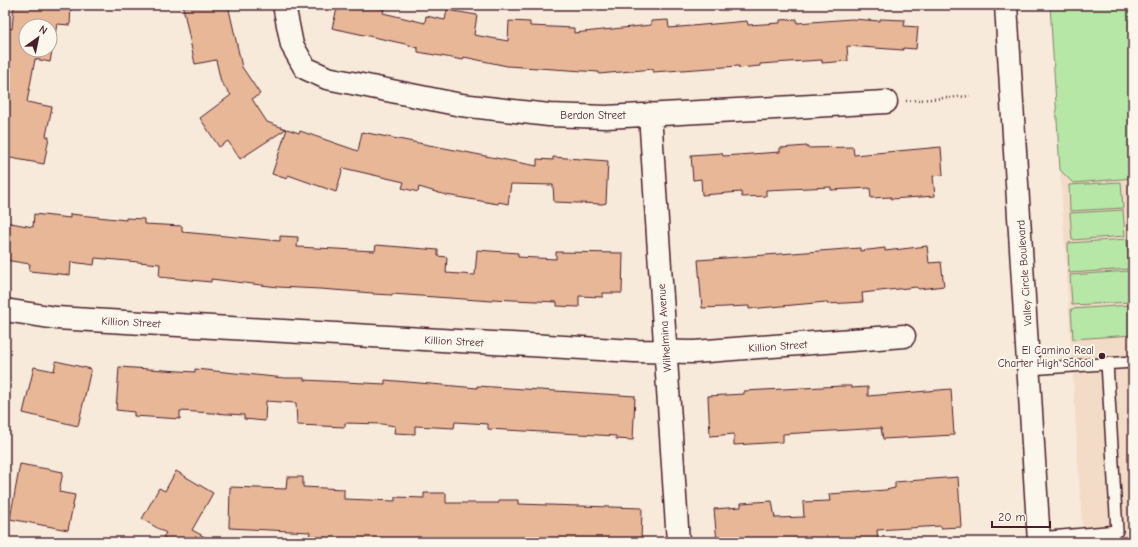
<svg xmlns="http://www.w3.org/2000/svg" width="1138" height="547" font-family="'Comic Neue',sans-serif">
<style>
.built{fill:#f2dbc7}
.green{fill:#b7e7a7;stroke:#808369}
.building{fill:#e7b798;stroke:#4a1f2b;fill-rule:evenodd}
.lines{fill:none;stroke-linecap:round;stroke-linejoin:round}
.service-casing{stroke:#4a1f2b;stroke-width:14}
.minor-casing{stroke:#4a1f2b;stroke-width:25}
.secondary-casing{stroke:#4a1f2b;stroke-width:25}
.path{stroke:#4a1f2b;stroke-width:2.5;stroke-dasharray:1 3;stroke-linecap:butt}
.service{stroke:#fbf7ec;stroke-width:11}
.minor{stroke:#fbf7ec;stroke-width:22}
.secondary{stroke:#fbf7ec;stroke-width:22}
.poi-dot{fill:#4a1f2b;stroke:#fbf7ec;stroke-width:1.5}
.labels{text-anchor:middle;stroke-width:4;stroke-linejoin:round;paint-order:stroke}
.street-label{font-size:11px;fill:#4a1f2b;stroke:#fbf7ec}
.poi-label{font-size:11px;fill:#4a1f2b;stroke:#fbf7ec;text-anchor:end}
</style>
<rect width="100%" height="100%" fill="#f7eadb"/>
<filter id="ink" filterUnits="userSpaceOnUse"><feTurbulence type="fractalNoise" baseFrequency=".025" numOctaves="2"/><feDisplacementMap in="SourceGraphic" scale="8" xChannelSelector="R" yChannelSelector="G"/><feConvolveMatrix kernelMatrix="1 2 1 2 8 2 1 2 1" color-interpolation-filters="sRGB"/></filter>
<g filter="url(#ink)">
<path class="built" d="M 1050,5 L 1133,5 L 1133,542 L 1083,542 Z"/>
<path class="green" d="M 1050,5 L 1133,5 L 1133,178 L 1073,183 L 1060,170 Z
M 1130,180 L 1133,180 L 1133,206 L 1132,206 Z
M 1121,182 L 1123,208 L 1070,211 L 1069,185 Z
M 1123,210 L 1125,236 L 1072,240 L 1070,213 Z
M 1127,239 L 1129,269 L 1069,273 L 1068,243 Z
M 1129,271 L 1131,302 L 1072,305 L 1070,275 Z
M 1131,305 L 1133,335 L 1073,339 L 1071,309 Z"/>
<path class="building" d="M 14,5 L 71,5 L 70,25 L 57,24 L 50,62 L 35,59 L 27,102 L 52,107 L 46,136 L 49,137 L 44,164 L 5,157 L 5,27 L 12,29 ZM 26,26 L 50,26 L 50,50 L 26,50 Z
M 194,5 L 228,5 L 242,67 L 260,94 L 252,99 L 267,122 L 286,129 L 240,159 L 228,141 L 219,147 L 200,118 L 231,95 L 221,82 L 216,60 L 195,64 L 183,7 Z
M 338,5 L 379,5 L 378,8 L 384,9 L 383,13 L 425,23 L 426,16 L 445,20 L 447,10 L 477,15 L 474,35 L 508,41 L 509,21 L 530,22 L 530,26 L 574,28 L 574,33 L 651,25 L 651,21 L 668,20 L 669,28 L 747,21 L 748,25 L 780,23 L 780,20 L 797,19 L 797,23 L 852,19 L 880,21 L 880,19 L 905,20 L 904,26 L 918,27 L 916,49 L 903,48 L 903,50 L 847,46 L 848,61 L 822,63 L 822,60 L 789,62 L 760,64 L 760,66 L 739,68 L 739,66 L 653,72 L 653,69 L 599,74 L 599,72 L 507,66 L 464,57 L 463,60 L 418,52 L 418,48 L 410,46 L 410,45 L 332,28 Z
M 287,129 L 299,133 L 300,131 L 358,151 L 362,132 L 537,166 L 537,159 L 553,160 L 553,157 L 608,161 L 606,203 L 603,204 L 554,202 L 553,185 L 511,184 L 508,204 L 499,202 L 498,204 L 446,195 L 419,187 L 418,192 L 402,188 L 404,182 L 343,168 L 336,192 L 288,175 L 287,179 L 272,174 Z
M 807,146 L 807,148 L 853,147 L 854,155 L 941,147 L 943,175 L 933,176 L 935,196 L 891,199 L 891,197 L 871,198 L 870,188 L 831,190 L 831,187 L 766,190 L 766,196 L 742,197 L 741,192 L 702,195 L 701,179 L 693,180 L 691,155 L 722,153 L 723,156 L 780,152 L 780,148 Z
M 34,214 L 70,218 L 70,214 L 126,220 L 126,218 L 144,219 L 144,224 L 182,226 L 182,232 L 280,241 L 280,236 L 298,237 L 297,247 L 375,251 L 376,245 L 438,250 L 438,256 L 447,257 L 446,273 L 475,275 L 477,250 L 518,253 L 518,257 L 556,259 L 556,252 L 623,253 L 622,293 L 603,293 L 603,297 L 579,296 L 579,307 L 557,306 L 557,302 L 492,299 L 492,301 L 392,294 L 392,295 L 373,294 L 373,293 L 320,289 L 278,287 L 211,279 L 211,282 L 159,277 L 160,264 L 95,258 L 94,265 L 71,262 L 70,275 L 29,271 L 30,264 L 5,260 L 5,222 L 33,227 Z
M 927,246 L 929,263 L 941,262 L 944,286 L 919,289 L 916,287 L 862,293 L 863,302 L 827,304 L 826,302 L 749,309 L 749,306 L 702,308 L 698,260 L 860,248 L 860,251 L 885,248 L 885,251 Z
M 56,361 L 91,369 L 78,426 L 23,413 L 34,367 L 54,371 Z
M 119,367 L 195,372 L 195,369 L 285,378 L 304,378 L 304,380 L 385,384 L 385,380 L 477,388 L 477,386 L 635,396 L 633,440 L 616,439 L 616,436 L 488,429 L 488,424 L 455,422 L 454,428 L 415,426 L 415,434 L 394,433 L 395,426 L 382,424 L 345,423 L 345,427 L 297,425 L 296,403 L 266,401 L 265,421 L 244,419 L 244,415 L 180,411 L 180,419 L 134,416 L 134,412 L 116,410 Z
M 842,386 L 851,386 L 851,388 L 868,387 L 868,396 L 951,389 L 954,435 L 883,439 L 881,428 L 783,434 L 783,442 L 734,445 L 734,434 L 710,436 L 708,396 L 744,394 L 744,391 Z
M 20,464 L 63,472 L 59,492 L 75,495 L 68,530 L 10,519 Z
M 176,471 L 213,493 L 192,530 L 214,542 L 172,542 L 163,537 L 166,533 L 142,519 L 159,488 L 165,491 Z
M 287,477 L 303,477 L 303,487 L 344,489 L 344,499 L 395,501 L 395,497 L 424,498 L 424,493 L 446,493 L 446,503 L 499,503 L 499,500 L 518,500 L 518,504 L 642,508 L 641,542 L 372,542 L 309,539 L 310,532 L 229,528 L 230,487 L 286,489 Z
M 958,477 L 961,527 L 941,528 L 941,526 L 877,530 L 878,541 L 868,542 L 717,542 L 714,509 L 741,507 L 741,503 L 772,501 L 775,518 L 804,517 L 803,502 L 830,501 L 829,494 L 886,490 L 895,488 L 895,482 Z"/>
<g class="lines">
<g class="service-casing">
<path id="service" d="M 1029,369 L 1133,362
M 1039,538 L 1117,531 L 1107,363"/>
</g>
<g class="minor-casing">
<path id="minor" d="M 284,5 L 292,45 L 305,68 L 327,78 L 461,105 L 549,115 L 606,117 L 886,102
M 650,114 L 678,542
M 5,310 L 56,318 L 635,351 L 694,352 L 904,336"/>
</g>
<g class="secondary-casing">
<path id="secondary" d="M 1006,5 L 1039,542"/>
</g>
<path class="path" d="M 906,101 L 970,96"/>
<use href="#service" class="service"/>
<use href="#minor" class="minor"/>
<use href="#secondary" class="secondary"/>
</g>
</g>
<circle class="poi-dot" cx="1102" cy="356" r="4"/>
<g class="labels">
<g class="street-label">
<text x="593" y="119">Berdon Street</text>
<text transform="translate(1024 273) rotate(-94)" y="4">Valley Circle Boulevard</text>
<text transform="translate(131 322) rotate(3)" y="4">Killion Street</text>
<text transform="translate(664 328) rotate(-94)" y="4">Wilhelmina Avenue</text>
<text transform="translate(454 341) rotate(3)" y="4">Killion Street</text>
<text transform="translate(778 346) rotate(-4)" y="4">Killion Street</text>
</g>
<g class="poi-label">
<text x="1094" y="354">El Camino Real<tspan x="1094" dy="13">Charter High School</tspan></text>
</g>
</g>
<rect width="1138" height="547" fill="none" stroke="#fbf7ec" stroke-width="20"/>
<rect x="10" y="10" width="1118" height="527" fill="none" stroke="#4a1f2b" stroke-width="1.5" filter="url(#ink)"/>
<g transform="translate(38 38) rotate(33)"><circle r="19" fill="#fbf7ec" stroke="#b4a19f"/>
<path d="M0-3L7 15L0 10L-7 15Z" fill="#4a1f2b"/>
<text y="-6" font-size="11" font-weight="bold" text-anchor="middle" fill="#4a1f2b">N</text>
</g>
<path d="M992 521v6h58v-6" fill="none" stroke="#4a1f2b" stroke-width="2"/>
<text x="998" y="521" font-size="12" fill="#4a1f2b" stroke="#fbf7ec" stroke-width="3" paint-order="stroke">20 m</text>
</svg>
